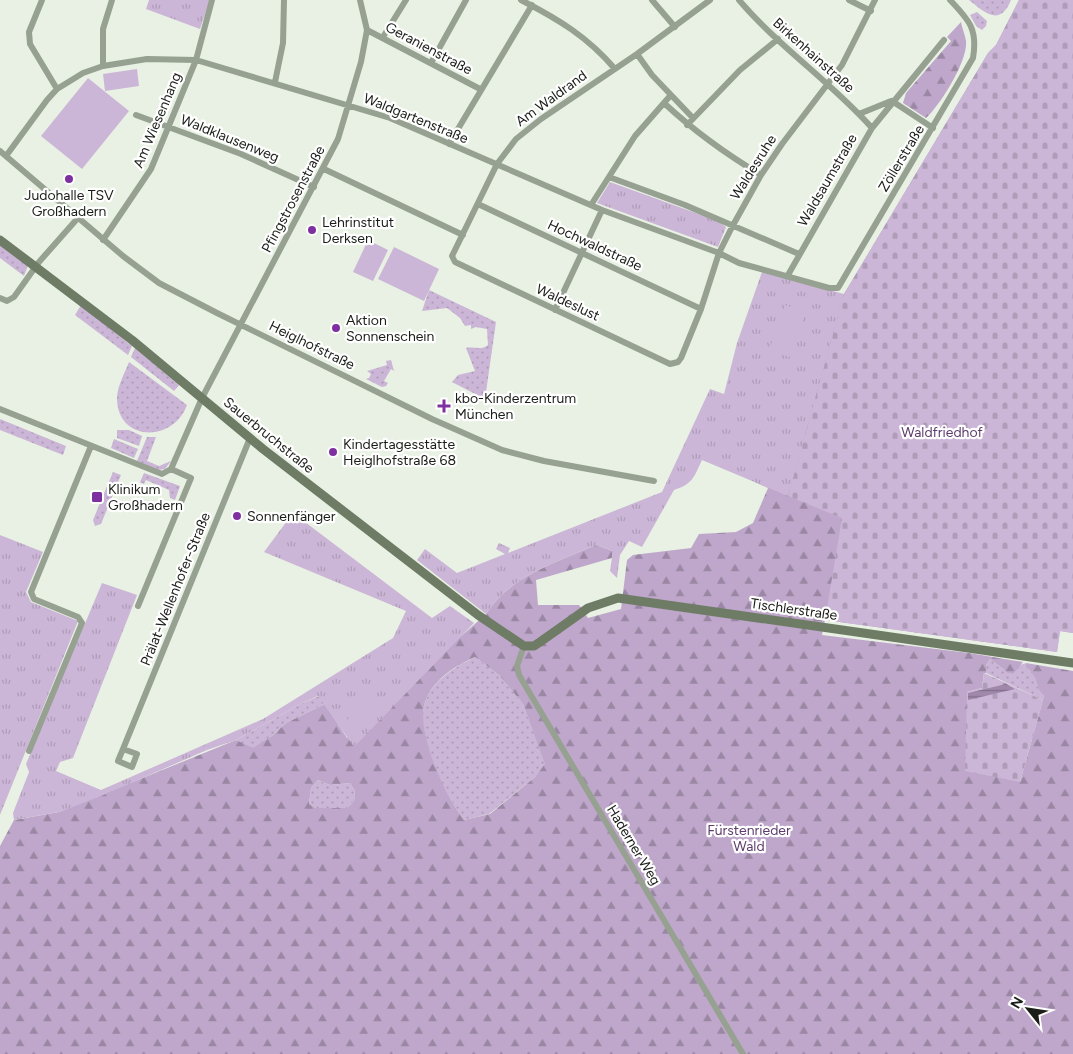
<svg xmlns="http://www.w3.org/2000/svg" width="1073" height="1054" font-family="Figtree,sans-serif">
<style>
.grass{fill:url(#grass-dots)}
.forest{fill:url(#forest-firs);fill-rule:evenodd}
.cemetery{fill:url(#cemetery-stones)}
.park{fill:url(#park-tufts)}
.pitch{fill:#ccb6d7}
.water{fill:url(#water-rules)}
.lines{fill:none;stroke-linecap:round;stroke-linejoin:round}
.street{stroke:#97a191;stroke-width:6}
.secondary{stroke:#6e7c65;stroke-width:9}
.poi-dot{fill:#7f30a0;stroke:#fff;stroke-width:2}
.labels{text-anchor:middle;stroke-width:4.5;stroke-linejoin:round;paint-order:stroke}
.street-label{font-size:14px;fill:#1a1d18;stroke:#fff}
.poi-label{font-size:14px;fill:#1a1d18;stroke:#fff;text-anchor:start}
.park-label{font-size:14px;fill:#5e3d6d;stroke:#fff}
</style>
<defs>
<pattern id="grass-dots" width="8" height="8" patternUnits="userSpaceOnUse" patternTransform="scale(1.25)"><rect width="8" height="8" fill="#ccb6d7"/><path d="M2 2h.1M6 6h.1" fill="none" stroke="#af9cb8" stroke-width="1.8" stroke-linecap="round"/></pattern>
<pattern id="forest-firs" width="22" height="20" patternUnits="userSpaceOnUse" patternTransform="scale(1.25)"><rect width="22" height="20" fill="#bfa7cb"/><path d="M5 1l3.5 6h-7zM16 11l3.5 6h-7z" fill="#9a87a4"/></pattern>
<pattern id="cemetery-stones" width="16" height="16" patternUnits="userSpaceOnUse" patternTransform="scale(1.25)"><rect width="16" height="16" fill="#ccb6d7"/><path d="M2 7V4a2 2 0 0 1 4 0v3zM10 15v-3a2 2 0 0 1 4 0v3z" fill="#af9cb8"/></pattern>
<pattern id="park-tufts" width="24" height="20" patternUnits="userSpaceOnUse" patternTransform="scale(1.25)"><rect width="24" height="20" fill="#ccb6d7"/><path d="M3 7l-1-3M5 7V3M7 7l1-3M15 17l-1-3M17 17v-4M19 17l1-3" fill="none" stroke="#af9cb8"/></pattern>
<pattern id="water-rules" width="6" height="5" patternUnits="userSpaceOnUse" patternTransform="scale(1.25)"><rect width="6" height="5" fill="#9f88aa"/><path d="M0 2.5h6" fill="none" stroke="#816f89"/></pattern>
</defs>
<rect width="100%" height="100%" fill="#e8f1e3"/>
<path class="grass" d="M 969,0 L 1011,0 C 1000,27 985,13 969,0 Z
M 977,12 L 987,21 L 986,26 L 982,30 L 976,26 L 970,15 Z
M 0,244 L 28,265 L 24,276 L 0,258 Z
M 429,290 L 496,322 L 485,399 L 452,382 L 458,375 L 475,371 L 466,348 C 474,346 481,351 488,345 L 487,329 L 476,327 L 471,329 L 471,325 L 465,326 L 460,318 L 447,308 L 422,311 Z
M 81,305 L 132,346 L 128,355 L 75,315 Z
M 135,348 L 179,385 L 174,391 L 131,357 Z
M 391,360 L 394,371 L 391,369 L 384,381 L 388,383 L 386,386 L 382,387 L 366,379 L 369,378 L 371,374 L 367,371 L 387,365 L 386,361 Z
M 129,362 L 187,405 C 173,443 118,442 117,399 C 117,386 125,373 129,362 Z
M 0,419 L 66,446 L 63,455 L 0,430 Z
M 117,430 L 129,430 L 142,436 L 139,446 L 117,438 Z
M 147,437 L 156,437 L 147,461 L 159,466 L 171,461 L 165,469 L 158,470 L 137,461 Z
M 114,439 L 138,449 L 134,458 L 111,448 Z
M 113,472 L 121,475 L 101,524 L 95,526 L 93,520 Z
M 144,473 L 180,486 L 175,500 L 170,498 L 169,490 L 146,480 L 144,484 L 140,482 Z
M 475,657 L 499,675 L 523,704 L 546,764 L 535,777 L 489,814 L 464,820 C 446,797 417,736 424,706 C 430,681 455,667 475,657 Z
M 990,659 L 1004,670 L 1026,663 L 1025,666 C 1042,678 1034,688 1044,696 L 1043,700 L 986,673 L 986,665 Z
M 319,696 L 325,704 L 286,723 L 272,736 L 253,749 L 236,740 L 300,704 Z
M 318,780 L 330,785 L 350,783 L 355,791 L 354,801 L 347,808 L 316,808 L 309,804 L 311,788 Z"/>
<path class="forest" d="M 1019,0 L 1073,0 L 1073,633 L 1060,631 L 1057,652 L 825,620 L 822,635 L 969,653 L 1023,662 L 1014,673 L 1008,673 L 990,659 L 986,665 L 986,673 L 984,673 L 982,688 L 967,692 L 1020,782 L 1044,696 C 1034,688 1041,678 1025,666 L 1026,663 L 1073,671 L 1073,1054 L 0,1054 L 0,846 L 14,820 L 59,812 L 236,740 L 253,748 L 272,736 L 286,723 L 325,704 L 347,738 L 486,614 C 510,576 557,562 596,545 L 613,551 L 612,558 L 536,580 L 538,605 L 579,605 L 588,618 L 621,609 L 627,560 L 633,555 L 691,548 L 699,534 L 736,532 L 753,523 L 768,488 L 755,482 L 832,294 L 844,294 L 988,53 L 996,45 ZM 475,657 L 499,675 L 523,704 L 545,764 L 535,777 L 490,814 L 464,820 C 446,797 418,736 424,706 C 430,681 455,666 475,657 ZM 318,780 L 330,785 L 350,783 L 355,791 L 354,801 L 347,808 L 316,808 L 309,804 L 311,788 Z
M 961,22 C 962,28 965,35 966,41 C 968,61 940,105 926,118 L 903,103 L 906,93 L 951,41 L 947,37 Z"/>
<path class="cemetery" d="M 1019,0 L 1073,0 L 1073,633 L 1060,631 L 1057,652 L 825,620 L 842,518 L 788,496 L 844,294 L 988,53 L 996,45 Z
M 984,673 L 1043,700 L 1020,782 L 965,771 L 967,692 L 982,688 Z"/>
<path class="park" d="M 149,0 L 210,0 L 200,29 L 146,9 Z
M 610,182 L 718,221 L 726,227 L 718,247 L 597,203 Z
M 762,272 L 844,294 L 788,496 L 702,460 C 694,477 693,484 674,490 L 642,547 L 629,541 L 620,555 L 617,578 L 610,571 L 613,551 L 596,545 C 557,562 510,576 486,614 L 417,560 L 425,549 L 457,573 L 505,554 L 496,549 L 499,543 L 510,548 L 508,553 L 662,492 L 710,389 L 724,394 L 737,343 Z
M 293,513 L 432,618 L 450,606 L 474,623 L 354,747 L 318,696 L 300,704 L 236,740 L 207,750 L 101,796 L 59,812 L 14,820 L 13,813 L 29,772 L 26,764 L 102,583 L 137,595 L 73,758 L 60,762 L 56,771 L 101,790 L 263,719 L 393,638 L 406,611 L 264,552 Z
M 0,535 L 43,552 L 26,592 L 31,602 L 78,621 L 0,815 Z"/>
<path class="pitch" d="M 137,69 L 139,86 L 105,91 L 103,74 Z
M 88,78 L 129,111 L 82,169 L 41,136 Z
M 368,240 L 388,250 L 373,281 L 353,272 Z
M 394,247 L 439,269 L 424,301 L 378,279 Z
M 785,305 L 806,312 L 790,357 L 769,350 Z
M 369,699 L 381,713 L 356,736 L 344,723 Z"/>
<path class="water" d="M 1006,684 L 1015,689 L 968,700 L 968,693 Z"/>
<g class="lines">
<path class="street" d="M 42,0 L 29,32 L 30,44 L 57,89
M 521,0 C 558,19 588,37 615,69
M 652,0 L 675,27
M 710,0 L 637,54 L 541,119 L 516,139 L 497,164 L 452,256 L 455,262 L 670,364 L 678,362 L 681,358 L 701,309 L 719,253 L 732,227 L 761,175 L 782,144 L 842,65 L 875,0
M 739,0 C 779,47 831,82 872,128
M 849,0 L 871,11
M 367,30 L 480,89
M 383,37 L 406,0
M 637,54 L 652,75 L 693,118
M 431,63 L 466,0
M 103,66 L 103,29 L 112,0
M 275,82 L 283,43 L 284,0
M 892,101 L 933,128
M 664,103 C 694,131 726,154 761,175
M 859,114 L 891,101
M 136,115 L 241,154 L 314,187
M 687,125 L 740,70 L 778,39
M 449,144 L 532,5
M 0,151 L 123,256 L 159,283 L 217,313 L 432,419 L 502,450 L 544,461 L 654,481
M 6,156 L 47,100 L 57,89 L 83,73 L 103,66 L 147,59 L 196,60 L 390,118 L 602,210 L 719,253 L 739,263 L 829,288 L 838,288 L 973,58 C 978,29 969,20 950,0
M 324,169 L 463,235
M 609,177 L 685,205 L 799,254
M 478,204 L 701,309
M 591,205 L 635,136 L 670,96
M 103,240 L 151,169 L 196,60 L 212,0
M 788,275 L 872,128 L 944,40
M 0,298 L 7,301 L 14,297 L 39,262 L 77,219
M 555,310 L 602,210
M 0,409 L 162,474 L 171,469 L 202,398 L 338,139 L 361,62 L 367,30 L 360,0
M 138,606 L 191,478 L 171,469
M 524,646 L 517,666 L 519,675 L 743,1054
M 123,749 L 250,438
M 123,749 L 137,754 L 132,767 L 118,761 Z
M 29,751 L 82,623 L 78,617 L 34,599 L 31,592 L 91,446"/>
<path class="secondary" d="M 0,240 L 132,340 L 263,449 L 478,615 L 524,646 L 534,646 L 540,642 L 588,608 L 618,598 L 1073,663"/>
</g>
<g class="poi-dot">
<circle cx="69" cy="179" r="5"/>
<circle cx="312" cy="230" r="5"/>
<circle cx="336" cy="328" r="5"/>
<path d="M441.5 398.5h5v5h5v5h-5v5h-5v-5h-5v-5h5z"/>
<circle cx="333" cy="452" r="5"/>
<rect x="91" y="491" width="12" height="12" rx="2.5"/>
<circle cx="237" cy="516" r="5"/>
</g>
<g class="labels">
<g class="street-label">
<text transform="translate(429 48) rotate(28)" y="5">Geranienstraße</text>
<text transform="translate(814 55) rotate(42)" y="5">Birkenhainstraße</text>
<text transform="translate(551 98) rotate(-36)" y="5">Am Waldrand</text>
<text transform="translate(416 118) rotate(22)" y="5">Waldgartenstraße</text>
<text transform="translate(157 120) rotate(-67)" y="5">Am Wiesenhang</text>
<text transform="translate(230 138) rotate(22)" y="5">Waldklausenweg</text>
<text transform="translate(901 158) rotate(-59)" y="5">Zöllerstraße</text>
<text transform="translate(753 167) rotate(-58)" y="5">Waldesruhe</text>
<text transform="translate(827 180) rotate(-60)" y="5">Waldsaumstraße</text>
<text transform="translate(293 199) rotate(-62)" y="5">Pfingstrosenstraße</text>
<text transform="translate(595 245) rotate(25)" y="5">Hochwaldstraße</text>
<text transform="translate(568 302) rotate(25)" y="5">Waldeslust</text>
<text transform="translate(312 345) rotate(26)" y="5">Heiglhofstraße</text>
<text transform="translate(269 435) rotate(39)" y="5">Sauerbruchstraße</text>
<text transform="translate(175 589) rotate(-68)" y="5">Prälat-Wellenhofer-Straße</text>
<text transform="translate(794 609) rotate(8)" y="5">Tischlerstraße</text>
<text transform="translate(634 845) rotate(59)" y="5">Haderner Weg</text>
</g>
<g class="poi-label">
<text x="69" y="200" text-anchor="middle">Judohalle TSV<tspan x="69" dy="16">Großhadern</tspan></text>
<text x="322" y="227">Lehrinstitut<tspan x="322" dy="16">Derksen</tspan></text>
<text x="346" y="325">Aktion<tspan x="346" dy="16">Sonnenschein</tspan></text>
<text x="455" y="403">kbo-Kinderzentrum<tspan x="455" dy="16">München</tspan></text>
<text x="343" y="449">Kindertagesstätte<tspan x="343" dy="16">Heiglhofstraße 68</tspan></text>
<text x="108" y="494">Klinikum<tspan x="108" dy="16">Großhadern</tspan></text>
<text x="247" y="521">Sonnenfänger</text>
</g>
<g class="park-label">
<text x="942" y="437">Waldfriedhof</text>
<text x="749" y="835">Fürstenrieder<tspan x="749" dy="16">Wald</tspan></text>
</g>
</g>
<g transform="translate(1028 1009) rotate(300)" stroke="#ffffff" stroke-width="4" paint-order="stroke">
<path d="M0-4L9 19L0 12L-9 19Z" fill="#1a1d18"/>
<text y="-8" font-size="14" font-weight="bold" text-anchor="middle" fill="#1a1d18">N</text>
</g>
</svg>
